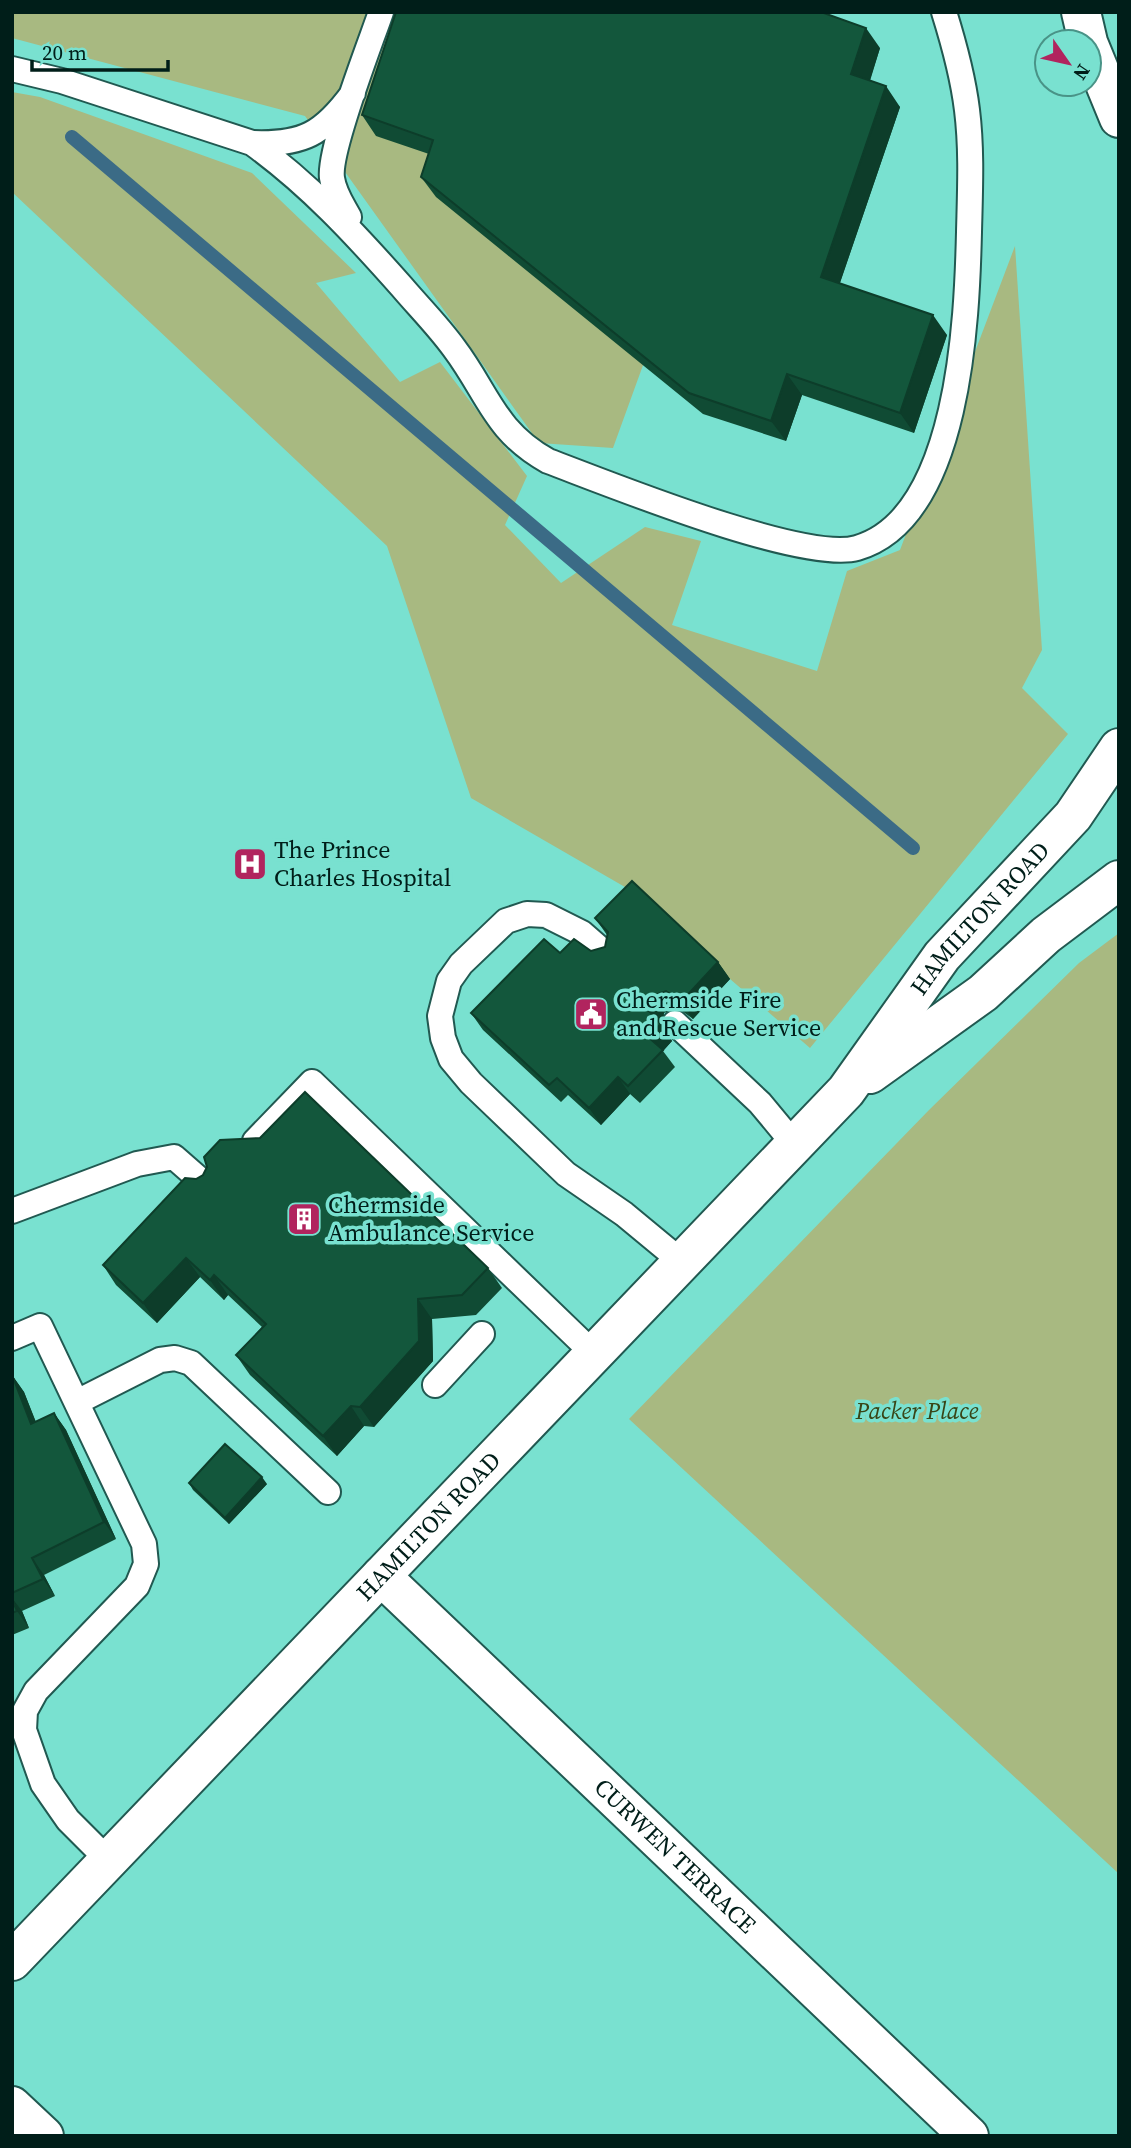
<svg xmlns="http://www.w3.org/2000/svg" width="1131" height="2148" font-family="'Source Serif 4',serif">
<style>
.green{fill:#a8b981}
.lines{fill:none;stroke-linecap:round;stroke-linejoin:round}
.stream{stroke:#3b6b86;stroke-width:14}
.lane-casing{stroke:#215951;stroke-width:28}
.street-casing{stroke:#215951;stroke-width:42}
.secondary-casing{stroke:#215951;stroke-width:42}
.primary-casing{stroke:#215951;stroke-width:42}
.lane{stroke:#fff;stroke-width:24}
.street{stroke:#fff;stroke-width:38}
.secondary{stroke:#fff;stroke-width:38}
.primary{stroke:#fff;stroke-width:38}
.wall{fill:#104b34}
.shaded-wall{fill:#0d3d2a}
.building{fill:#13573c;stroke:#0d3d2a;stroke-width:2}
.labels{text-anchor:middle;stroke-width:7;stroke-linejoin:round;paint-order:stroke}
.poi-label{font-size:24px;fill:#001e19;stroke:#79e1d0;text-anchor:start}
.street-label{font-size:24px;fill:#001e19;stroke:#79e1d0}
.park-label{font-size:24px;font-style:italic;fill:#394517;stroke:#79e1d0}
</style>
<rect width="100%" height="100%" fill="#79e1d0"/>
<path class="green" d="M 12,12 L 771,12 L 613,448 L 539,443 L 305,116 L 12,38 Z
M 12,92 L 40,97 L 252,173 L 356,273 L 316,283 L 400,382 L 440,362 L 527,476 L 505,525 L 561,583 L 645,527 L 701,541 L 672,625 L 817,671 L 847,571 L 900,550 L 1015,246 L 1042,650 L 1022,688 L 1068,734 L 810,1048 L 730,979 L 644,898 L 471,798 L 387,546 L 12,192 Z
M 1119,933 L 1119,1874 L 629,1419 L 929,1110 L 1079,963 Z"/>
<g class="lines">
<path class="stream" d="M 72,137 L 913,848"/>
<g class="lane-casing">
<path id="lane" d="M 12,69 L 62,81 L 252,143 C 303,145 323,134 353,93
M 252,143 C 309,184 355,234 402,287 C 419,307 438,326 454,348 C 488,393 494,431 548,461 C 607,483 803,563 857,548 C 960,518 967,318 969,232 C 970,191 972,150 967,110 C 963,77 954,44 944,12
M 349,217 C 342,204 334,193 332,178 C 328,151 370,44 381,12
M 606,954 L 582,933 L 546,915 L 527,914 L 506,921 L 461,964 L 449,981 L 440,1016 L 443,1038 L 451,1059 L 471,1083 L 566,1174 L 624,1214 L 682,1262
M 675,1023 L 760,1103 L 794,1144
M 255,1141 L 312,1082 L 593,1353
M 12,1211 L 137,1164 L 174,1157 L 206,1185
M 12,1338 L 40,1326 L 144,1544 L 146,1564 L 137,1586 L 36,1691 L 25,1711 L 24,1730 L 43,1784 L 68,1820 L 108,1860
M 435,1385 L 482,1334
M 77,1402 L 160,1360 L 175,1358 L 191,1363 L 328,1492"/>
</g>
<g class="street-casing">
<g id="street">
<path id="s1" d="M 381,1576 L 969,2136"/>
<path d="M 12,2106 L 44,2136"/>
</g>
</g>
<g class="secondary-casing">
<g id="secondary">
<path d="M 870,1074 L 983,993 L 1046,935 L 1119,880"/>
<path id="s2" d="M 12,1961 L 846,1091 L 942,956 L 1073,816 L 1119,748"/>
</g>
</g>
<g class="primary-casing">
<path id="primary" d="M 1081,12 L 1088,42
M 1089,45 L 1119,118"/>
</g>
<use href="#lane" class="lane"/>
<use href="#street" class="street"/>
<use href="#secondary" class="secondary"/>
<use href="#primary" class="primary"/>
</g>
<path class="wall" d="M 880,48 L 870,81 L 900,107 L 840,283 L 947,335 L 914,433 L 802,395 L 786,441 L 703,414 L 436,197 L 421,177 L 429,154 L 376,136 L 362,115 Z
M 595,918 L 718,962 L 730,979 L 693,1019 L 678,1008 L 664,1013 L 662,1025 L 672,1041 L 663,1051 L 675,1067 L 640,1103 L 630,1094 L 601,1125 L 568,1095 L 561,1102 L 483,1030 L 471,1013 L 560,953 L 591,951 L 605,947 L 607,935 Z
M 185,1178 L 488,1268 L 502,1288 L 476,1315 L 432,1319 L 433,1361 L 374,1427 L 364,1426 L 337,1456 L 250,1375 L 236,1355 L 262,1327 L 228,1295 L 224,1300 L 200,1277 L 157,1323 L 116,1285 L 103,1265 Z
M 12,1375 L 24,1392 L 36,1422 L 54,1413 L 66,1430 L 116,1539 L 44,1575 L 55,1596 L 22,1611 L 29,1628 L 12,1635 Z
M 189,1483 L 267,1484 L 229,1524 L 193,1490 Z"/>
<path class="shaded-wall" d="M 866,28 L 880,48 L 865,95 L 851,74 Z
M 886,86 L 900,107 L 835,297 L 821,277 Z
M 933,315 L 947,335 L 914,433 L 900,413 Z
M 787,374 L 802,395 L 786,441 L 771,421 Z
M 718,962 L 730,979 L 693,1019 L 681,1002 Z
M 652,996 L 664,1013 L 662,1025 L 672,1041 L 663,1051 L 648,1037 L 649,1011 Z
M 618,1077 L 630,1094 L 601,1125 L 589,1108 Z
M 186,1258 L 200,1277 L 157,1323 L 143,1303 Z
M 214,1275 L 228,1295 L 224,1300 L 210,1280 Z
M 418,1299 L 432,1319 L 433,1361 L 374,1427 L 360,1407 Z
M 12,1375 L 24,1392 L 43,1441 L 31,1424 Z
M 351,1406 L 364,1426 L 337,1456 L 323,1436 Z
M 54,1413 L 66,1430 L 116,1539 L 104,1522 Z
M 262,1477 L 267,1484 L 229,1524 L 225,1518 Z
M 32,1558 L 44,1575 L 55,1596 L 43,1579 Z
M 12,1598 L 22,1611 L 29,1628 L 17,1611 Z"/>
<path class="building" d="M 396,12 L 821,12 L 866,28 L 851,74 L 886,86 L 821,277 L 933,315 L 900,413 L 787,374 L 771,421 L 689,393 L 421,177 L 433,140 L 362,115 Z
M 632,881 L 718,962 L 681,1002 L 666,991 L 652,996 L 649,1011 L 661,1024 L 648,1037 L 663,1050 L 628,1086 L 618,1077 L 589,1108 L 557,1078 L 549,1085 L 471,1013 L 544,939 L 560,953 L 574,939 L 591,951 L 605,947 L 608,932 L 595,918 Z
M 305,1092 L 488,1268 L 462,1295 L 418,1299 L 419,1341 L 360,1407 L 351,1406 L 323,1436 L 236,1355 L 266,1324 L 214,1275 L 210,1280 L 186,1258 L 143,1303 L 103,1265 L 185,1178 L 196,1179 L 203,1175 L 207,1167 L 204,1157 L 220,1140 L 260,1138 Z
M 12,1375 L 31,1424 L 54,1413 L 104,1522 L 32,1558 L 43,1579 L 12,1593 Z
M 225,1444 L 262,1477 L 225,1518 L 189,1483 Z
M 12,1599 L 17,1611 L 12,1613 Z"/>
<defs>
<g id="hospital-square" transform="scale(1.75)"><rect x="-9" y="-9" width="18" height="18" rx="4" fill="#b1245e" stroke="#79e1d0"/><path d="M-5-5h3v3.5h4V-5h3V5h-3V1.5h-4V5h-3Z" fill="#fff"/></g>
<g id="civic-square" transform="scale(1.75)"><rect x="-9" y="-9" width="18" height="18" rx="4" fill="#b1245e" stroke="#79e1d0"/><path d="M-.6-6.5H3V-4.5H.6V-3L4-1V1h2V6H-6V1h2V-1L-.6-3ZM-1.2 2.5V6h2.4V2.5Z" fill="#fff"/></g>
<g id="building-square" transform="scale(1.75)"><rect x="-9" y="-9" width="18" height="18" rx="4" fill="#b1245e" stroke="#79e1d0"/><path d="M-4-6H4V6H1V3H-1V6H-4ZM-2.5-4.3h1.7v1.8h-1.7ZM.8-4.3h1.7v1.8H.8ZM-2.5-1h1.7V.8h-1.7ZM.8-1h1.7V.8H.8Z" fill="#fff"/></g>
</defs>
<g fill-rule="evenodd">
<use href="#hospital-square" x="250" y="864"/>
<use href="#civic-square" x="591" y="1014"/>
<use href="#building-square" x="304" y="1219"/>
</g>
<g class="labels">
<g class="poi-label">
<text x="274" y="858">The Prince<tspan x="274" dy="28">Charles Hospital</tspan></text>
<text x="616" y="1008">Chermside Fire<tspan x="616" dy="28">and Rescue Service</tspan></text>
<text x="328" y="1213">Chermside<tspan x="328" dy="28">Ambulance Service</tspan></text>
</g>
<g class="street-label">
<text dy="8" stroke="none"><textPath href="#s2" startOffset="1424">HAMILTON ROAD</textPath></text>
<text dy="8" stroke="none"><textPath href="#s2" startOffset="602">HAMILTON ROAD</textPath></text>
<text dy="8" stroke="none"><textPath href="#s1" startOffset="406">CURWEN TERRACE</textPath></text>
</g>
<g class="park-label">
<text x="917" y="1419">Packer Place</text>
</g>
</g>
<rect width="1131" height="2148" fill="none" stroke="#001e19" stroke-width="28"/>
<g transform="translate(1068 63) rotate(124)"><circle r="33" fill="#79e1d0" stroke="#499387" stroke-width="2"/>
<path d="M0-5L12 26L0 18L-12 26Z" fill="#b1245e"/>
<text y="-10" font-size="19" font-weight="bold" text-anchor="middle" fill="#001e19">N</text>
</g>
<path d="M32 60v10h136v-10" fill="none" stroke="#001e19" stroke-width="3.5"/>
<text x="42" y="60" font-size="21" fill="#001e19" stroke="#79e1d0" stroke-width="5" paint-order="stroke">20 m</text>
</svg>
